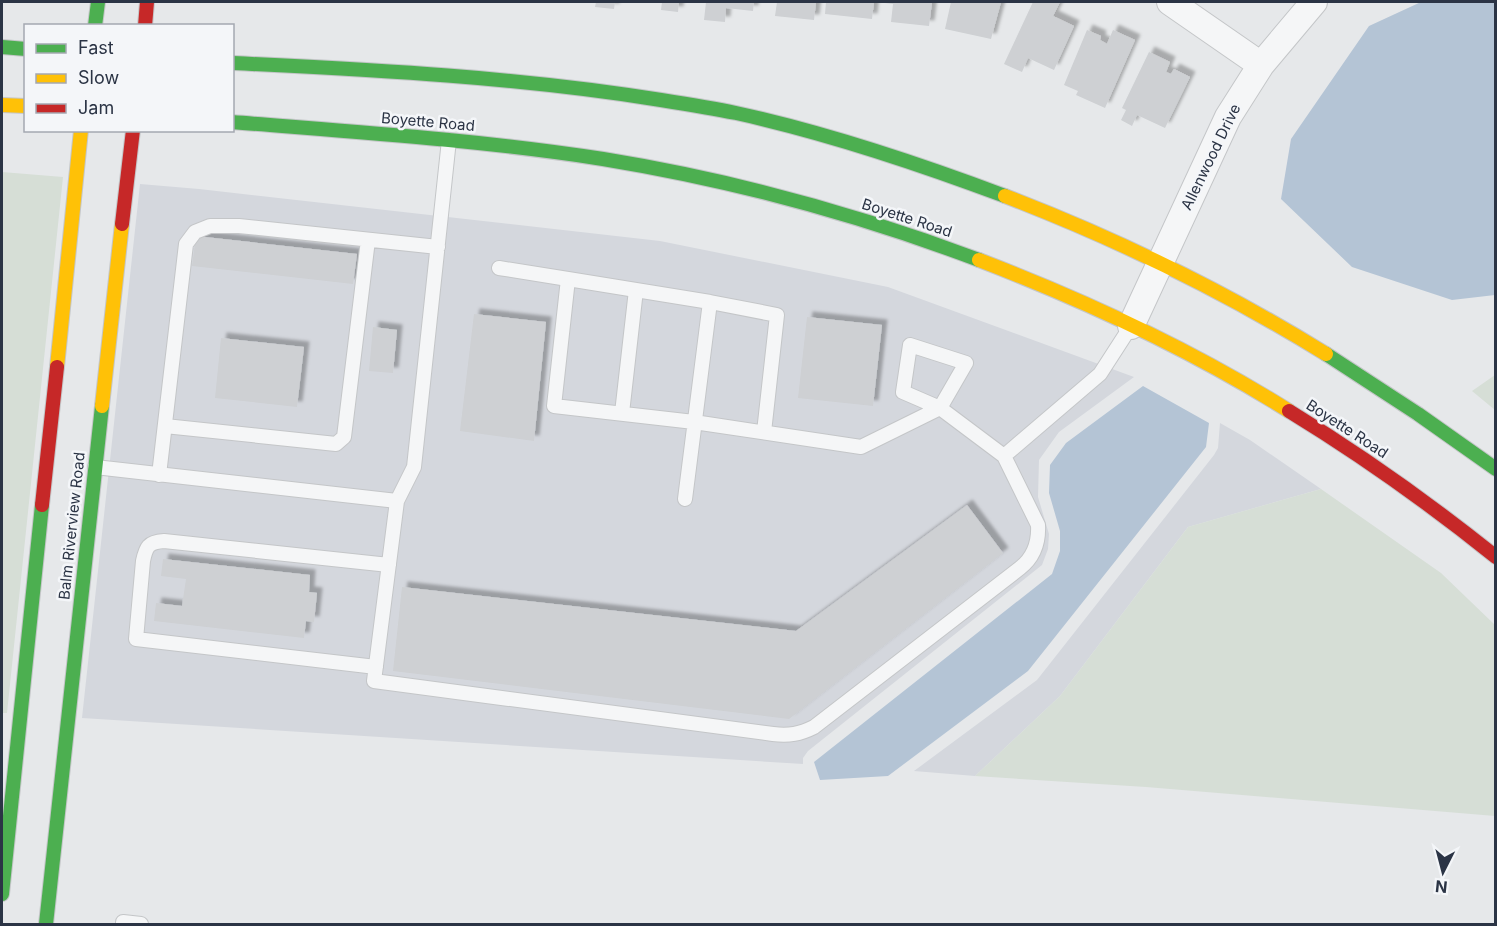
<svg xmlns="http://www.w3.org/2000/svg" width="1497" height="926" font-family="Inter,sans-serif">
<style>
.built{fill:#d4d7dd}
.green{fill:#d6ded6}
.water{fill:#b4c4d5}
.building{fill:#ced0d3;filter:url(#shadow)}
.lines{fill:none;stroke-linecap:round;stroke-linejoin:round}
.lane-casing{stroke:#c4c6c8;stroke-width:16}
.street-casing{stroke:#c4c6c8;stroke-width:28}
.fast-casing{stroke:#c4c6c8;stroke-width:16}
.slow-casing{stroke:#c4c6c8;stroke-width:16}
.jam-casing{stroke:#c4c6c8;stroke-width:16}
.lane{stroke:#f5f6f7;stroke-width:14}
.street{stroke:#f5f6f7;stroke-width:26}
.fast{stroke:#4caf50;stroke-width:14}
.slow{stroke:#ffc107;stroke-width:14}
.jam{stroke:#c62828;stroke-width:14}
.labels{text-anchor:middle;stroke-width:5;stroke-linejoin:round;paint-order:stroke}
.street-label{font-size:15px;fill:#2b3445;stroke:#f4f6f9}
</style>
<defs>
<filter id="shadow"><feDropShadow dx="5.5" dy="-5.5" stdDeviation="1.5" flood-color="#0004"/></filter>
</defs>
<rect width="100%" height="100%" fill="#e6e8ea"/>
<path class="built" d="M 140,184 L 199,189 L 660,241 L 888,287 L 1134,377 L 1059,432 L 1039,460 L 1038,497 L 1049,534 L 1048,549 L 1042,565 L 808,751 L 803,758 L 803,764 L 82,718 Z
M 1220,423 L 1250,440 L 1321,489 L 1188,527 L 1060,696 L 975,776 L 914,771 L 1037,680 L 1214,455 L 1218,448 Z"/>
<path class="green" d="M 2,172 L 63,177 L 7,713 L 2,713 Z
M 1495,375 L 1495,410 L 1472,391 Z
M 1321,489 L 1441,573 L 1495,625 L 1495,816 L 1146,787 L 975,776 L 1060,696 L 1188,527 Z"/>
<path class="water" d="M 1421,2 L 1495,2 L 1495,295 L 1452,300 L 1352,267 L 1281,199 L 1291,139 L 1369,26 Z
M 1143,386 L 1209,423 L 1206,447 L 1028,671 L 888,776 L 820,780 L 814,762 L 1052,574 L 1060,551 L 1060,531 L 1049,493 L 1050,465 L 1066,443 Z"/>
<path class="building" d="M 596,2 L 615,2 L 614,9 L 595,7 Z
M 662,2 L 679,2 L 678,12 L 661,10 Z
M 706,2 L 754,2 L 753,11 L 726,8 L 725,22 L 704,20 Z
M 777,2 L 816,2 L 814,20 L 775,16 Z
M 826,2 L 874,2 L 872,19 L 825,14 Z
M 885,2 L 932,2 L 929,26 L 891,22 L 893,4 L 885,3 Z
M 951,2 L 1001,2 L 991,39 L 945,29 Z
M 1033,2 L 1060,2 L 1053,16 L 1074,26 L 1054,70 L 1028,58 L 1022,72 L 1004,64 Z
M 1087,30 L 1101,36 L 1100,40 L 1107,44 L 1113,30 L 1135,40 L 1105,108 L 1076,95 L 1078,91 L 1064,85 Z
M 1149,52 L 1170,62 L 1166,72 L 1171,74 L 1174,69 L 1190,77 L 1165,128 L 1137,115 L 1132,126 L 1121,120 L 1126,110 L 1122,108 Z
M 196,236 L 357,254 L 353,284 L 192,266 Z
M 474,314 L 546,322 L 534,441 L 460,431 Z
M 807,317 L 882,325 L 873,406 L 798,398 Z
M 373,327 L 397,330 L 393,373 L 369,371 Z
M 221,338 L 304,347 L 297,407 L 215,398 Z
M 967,505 L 1003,553 L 789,719 L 393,671 L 402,587 L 796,631 Z
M 163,559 L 310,575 L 309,592 L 317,593 L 314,622 L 306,621 L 304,638 L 154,621 L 156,603 L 182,606 L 186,579 L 161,576 Z"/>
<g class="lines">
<g class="lane-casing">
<path id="lane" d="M 449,140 L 414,467 L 397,501 L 374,681 L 773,734 C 789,736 800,734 814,727 L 1020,568 C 1034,557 1039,543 1038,525 L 1004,456 L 940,408 L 861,447 L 694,422 L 554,406 L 568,279 L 710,302 L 777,315 L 764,432
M 499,268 L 568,279
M 910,345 L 966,363 L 940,408 L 903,392 Z
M 622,413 L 636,290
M 165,426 L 336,444 L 344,437 L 368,240
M 1004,456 L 1100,374 L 1131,326
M 95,467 L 397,501
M 159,475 L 186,244 L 195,232 L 210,226 L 239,226 L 438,247
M 685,499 L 710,302
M 376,667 L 136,639 L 143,561 C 146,547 148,542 164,541 L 389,565
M 123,924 L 123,922 L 141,924"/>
</g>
<g class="street-casing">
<path id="street" d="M 1170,2 L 1261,65
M 1131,326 L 1228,117 L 1261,65 L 1314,2"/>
</g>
<g class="fast-casing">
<path id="fast" d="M 95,26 L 98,2
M 2,47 L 26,49
M 232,63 C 375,70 519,77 661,100 C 686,104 711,108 736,113 C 828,133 917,163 1005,196
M 232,122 C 356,132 480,140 603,159 C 732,180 857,214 979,260
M 1326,354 L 1418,414 L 1496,469
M 2,894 L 42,505
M 46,924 L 102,406"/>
</g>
<g class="slow-casing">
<path id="slow" d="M 2,105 L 26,106
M 1005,196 C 1117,239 1224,291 1326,354
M 979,260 C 1086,301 1192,350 1289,411
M 57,367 L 81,130
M 102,406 L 122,224"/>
</g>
<g class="jam-casing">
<path id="jam" d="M 145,26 L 147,2
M 122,224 L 133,130
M 1289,411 C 1361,455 1430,504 1496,557
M 42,505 L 57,367"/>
</g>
<use href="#lane" class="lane"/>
<use href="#street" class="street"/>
<use href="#fast" class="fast"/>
<use href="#slow" class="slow"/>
<use href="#jam" class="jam"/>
</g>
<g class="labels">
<g class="street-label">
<text transform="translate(428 122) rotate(5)" y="5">Boyette Road</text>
<text transform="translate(1211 157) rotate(-64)" y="5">Allenwood Drive</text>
<text transform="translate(907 218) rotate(18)" y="5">Boyette Road</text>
<text transform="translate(1347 429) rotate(33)" y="5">Boyette Road</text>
<text transform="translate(72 526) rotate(-84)" y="5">Balm Riverview Road</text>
</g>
</g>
<rect width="1497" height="926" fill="none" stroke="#2b3445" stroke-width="6"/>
<rect x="24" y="24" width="210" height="108" fill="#f4f6f9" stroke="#a4a8b1" stroke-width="1.5"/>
<rect x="36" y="44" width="30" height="9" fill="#4caf50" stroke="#a4a8b1" stroke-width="1.5"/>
<text x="78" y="54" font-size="18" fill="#2b3445">Fast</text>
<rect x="36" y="74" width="30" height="9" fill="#ffc107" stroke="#a4a8b1" stroke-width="1.5"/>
<text x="78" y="84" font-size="18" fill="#2b3445">Slow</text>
<rect x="36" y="104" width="30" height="9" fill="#c62828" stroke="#a4a8b1" stroke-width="1.5"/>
<text x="78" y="114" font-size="18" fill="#2b3445">Jam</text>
<g transform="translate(1443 872) rotate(186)" stroke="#f4f6f9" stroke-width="4.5" paint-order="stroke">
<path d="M0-4.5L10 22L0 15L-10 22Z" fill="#2b3445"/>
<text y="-9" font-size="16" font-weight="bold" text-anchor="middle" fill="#2b3445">N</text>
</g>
</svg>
